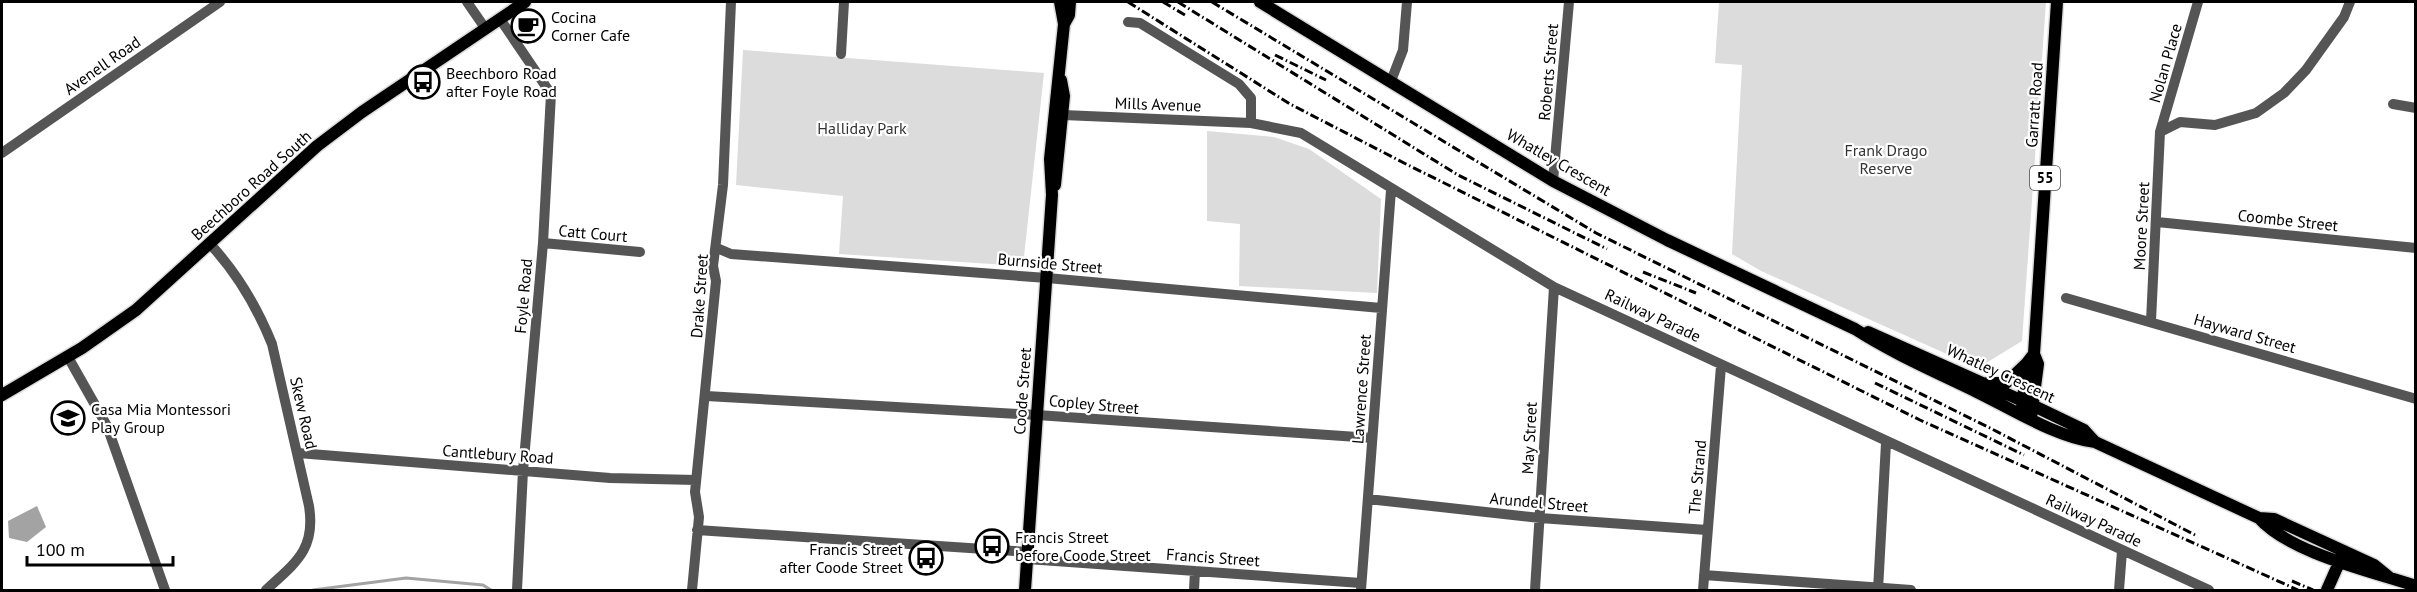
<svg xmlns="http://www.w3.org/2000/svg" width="2417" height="592" font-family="'PT Sans',sans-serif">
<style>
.green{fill:#dcdcdc}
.water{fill:#a3a3a3}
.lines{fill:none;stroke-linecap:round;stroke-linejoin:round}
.stream{stroke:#a3a3a3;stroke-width:3}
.major-casing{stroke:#dbdbdb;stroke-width:15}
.minor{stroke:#555;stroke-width:10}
.major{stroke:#000;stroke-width:12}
.rail{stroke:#000;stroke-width:3;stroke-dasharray:9 3 1.5 3;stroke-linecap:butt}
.labels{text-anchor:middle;stroke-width:4.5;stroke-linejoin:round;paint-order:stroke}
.shield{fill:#fff;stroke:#4c4c4c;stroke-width:1.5}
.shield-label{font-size:15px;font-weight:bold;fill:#000}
.poi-label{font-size:16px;fill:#000;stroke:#fff;text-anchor:start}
.street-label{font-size:16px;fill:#000;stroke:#fff}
.park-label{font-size:16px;fill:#333;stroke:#fff}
</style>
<rect width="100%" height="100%" fill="#fff"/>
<path class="green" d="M 1719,2 L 2046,2 L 2022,341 L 1978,368 L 1761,271 L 1732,254 L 1742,65 L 1715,63 Z
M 743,50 L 1044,73 L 1023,266 L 839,254 L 843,196 L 736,185 Z
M 1207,131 L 1274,137 L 1309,149 L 1381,199 L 1377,293 L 1239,286 L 1240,224 L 1207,221 Z"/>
<path class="water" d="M 37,506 L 46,527 L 27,542 L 9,538 L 8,521 Z"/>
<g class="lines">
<path class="stream" d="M 313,590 L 406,578 L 483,585 L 491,590"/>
<g class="major-casing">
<path id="major" d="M 1260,2 L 1553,181 L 1667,240 L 1855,329 C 1894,354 1936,372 1977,392 C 2012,409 2058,438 2095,442 L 2259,518 L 2274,519 L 2374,565 L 2390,578
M 1064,24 L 1069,15 L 1070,2
M 1055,185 L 1064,96 L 1061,80
M 1868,332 L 2034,406 L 2084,430 L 2095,442
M 1987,383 L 2006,383 L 2027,363
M 2,395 L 82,348 L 136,310 L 317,146 L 362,112 L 525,2
M 2022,408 L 2027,363 L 2034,354
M 2031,418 L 2038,364 L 2034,354 L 2057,2
M 2259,518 C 2290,553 2371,571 2416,586
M 1025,590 L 1052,195 L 1050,159 L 1064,24 L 1060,2
M 2327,590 L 2342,556"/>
</g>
<path class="minor" d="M 467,2 L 485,28
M 500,19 L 551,94 L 543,243 L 523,471 L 517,590
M 1128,22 L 1140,23 L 1239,84 L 1251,98 L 1251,123
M 841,54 L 844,2
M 1391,81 L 1403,50 L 1407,2
M 2393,104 L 2416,108
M 1063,115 L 1251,123 L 1301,133 L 1554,287 L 2209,590
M 2160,132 L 2180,122 L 2215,125 L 2256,113 L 2284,93 L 2306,70 L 2344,17 L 2350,2
M 2,153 L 220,2
M 1553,181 L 1569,2
M 2157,222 L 2416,248
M 543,243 L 640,252
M 210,244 C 237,273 257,307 272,344 L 309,506 C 316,550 295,563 266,590
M 717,248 L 731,254 L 1047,278 L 1381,308
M 2066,298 L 2416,399
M 2151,321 L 2160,132 L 2198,2
M 68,357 L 107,426 L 165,590
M 706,396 L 1037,415 L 1372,438
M 298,453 L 610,478 L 696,480
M 1368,499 L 1540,518 L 1707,530
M 697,530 L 1028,552
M 1027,559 L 1361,583
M 1704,575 L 1911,590
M 692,590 L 699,517 L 695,492 L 716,281 L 713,266 L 723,185 L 731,2
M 1194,590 L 1195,571
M 1361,590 L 1391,190
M 1535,590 L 1554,287
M 1703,590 L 1721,366
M 1878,590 L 1886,443
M 2119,590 L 2122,551"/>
<use href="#major" class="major"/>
<path class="rail" d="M 1128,2 L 1290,104 L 1406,164 L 1920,420 L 2298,590
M 1163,2 L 1185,15
M 1178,2 L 1458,175 L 1607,249
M 1212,2 L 1596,233 L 1990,428 L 2197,536
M 1275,55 L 1326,80
M 1643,272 L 1696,293
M 1875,383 L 2024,455
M 2292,581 L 2313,590"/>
</g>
<defs>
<g id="cafe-ring" transform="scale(1.725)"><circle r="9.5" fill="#fff" stroke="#000" stroke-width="1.5"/><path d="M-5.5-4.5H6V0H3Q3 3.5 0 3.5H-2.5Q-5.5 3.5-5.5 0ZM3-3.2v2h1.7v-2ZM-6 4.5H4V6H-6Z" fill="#000"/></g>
<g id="bus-ring" transform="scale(1.725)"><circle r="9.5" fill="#fff" stroke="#000" stroke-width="1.5"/><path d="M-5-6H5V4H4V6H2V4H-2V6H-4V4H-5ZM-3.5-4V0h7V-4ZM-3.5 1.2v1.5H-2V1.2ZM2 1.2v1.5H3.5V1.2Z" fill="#000"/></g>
<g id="school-ring" transform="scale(1.725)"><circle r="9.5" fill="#fff" stroke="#000" stroke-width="1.5"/><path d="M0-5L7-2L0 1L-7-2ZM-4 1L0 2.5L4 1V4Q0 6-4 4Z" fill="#000"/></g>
</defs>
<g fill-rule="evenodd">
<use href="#cafe-ring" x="528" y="26"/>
<use href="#bus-ring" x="423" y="82"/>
<use href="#school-ring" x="68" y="418"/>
<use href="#bus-ring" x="992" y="546"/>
<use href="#bus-ring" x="926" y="558"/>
</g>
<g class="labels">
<rect class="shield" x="2030" y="166" width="30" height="24" rx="4.5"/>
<g class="shield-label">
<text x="2045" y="183">55</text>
</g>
<g class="poi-label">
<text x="551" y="23">Cocina<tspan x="551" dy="18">Corner Cafe</tspan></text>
<text x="446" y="79">Beechboro Road<tspan x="446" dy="18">after Foyle Road</tspan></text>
<text x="91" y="415">Casa Mia Montessori<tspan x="91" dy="18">Play Group</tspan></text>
<text x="1015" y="543">Francis Street<tspan x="1015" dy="18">before Coode Street</tspan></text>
<text x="903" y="555" text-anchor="end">Francis Street<tspan x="903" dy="18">after Coode Street</tspan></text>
</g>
<g class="street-label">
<text transform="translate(2165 63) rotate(-74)" y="6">Nolan Place</text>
<text transform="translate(102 65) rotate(-35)" y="6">Avenell Road</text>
<text transform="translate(1548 72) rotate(-85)" y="6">Roberts Street</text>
<text transform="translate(1158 104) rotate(2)" y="6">Mills Avenue</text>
<text transform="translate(2034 105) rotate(-86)" y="6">Garratt Road</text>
<text transform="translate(1559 162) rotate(30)" y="6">Whatley Crescent</text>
<text transform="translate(251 185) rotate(-42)" y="6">Beechboro Road South</text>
<text transform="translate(2288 220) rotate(6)" y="6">Coombe Street</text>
<text transform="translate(2141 226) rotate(-87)" y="6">Moore Street</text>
<text transform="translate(593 233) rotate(5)" y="6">Catt Court</text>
<text transform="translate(1050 263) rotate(5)" y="6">Burnside Street</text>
<text transform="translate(523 296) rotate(-85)" y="6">Foyle Road</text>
<text transform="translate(699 296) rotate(-86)" y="6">Drake Street</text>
<text transform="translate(1653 315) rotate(25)" y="6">Railway Parade</text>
<text transform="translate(2245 333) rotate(16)" y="6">Hayward Street</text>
<text transform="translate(2001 373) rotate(25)" y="6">Whatley Crescent</text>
<text transform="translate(1361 389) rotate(-86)" y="6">Lawrence Street</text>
<text transform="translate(1022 391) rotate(-86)" y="6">Coode Street</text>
<text transform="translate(1094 404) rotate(5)" y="6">Copley Street</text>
<text transform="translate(304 413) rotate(77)" y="6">Skew Road</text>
<text transform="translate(1529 438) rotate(-87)" y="6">May Street</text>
<text transform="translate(498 454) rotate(4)" y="6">Cantlebury Road</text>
<text transform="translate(1697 477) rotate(-85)" y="6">The Strand</text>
<text transform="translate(1539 502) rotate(5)" y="6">Arundel Street</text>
<text transform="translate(2094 520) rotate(25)" y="6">Railway Parade</text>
<text transform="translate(1213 557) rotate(4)" y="6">Francis Street</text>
</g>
<g class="park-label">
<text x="862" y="134">Halliday Park</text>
<text x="1886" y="156">Frank Drago<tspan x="1886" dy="18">Reserve</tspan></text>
</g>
</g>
<rect width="2417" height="592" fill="none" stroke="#000000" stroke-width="6"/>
<path d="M27 556v9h146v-9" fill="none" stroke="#000000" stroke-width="3"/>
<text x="36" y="556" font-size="18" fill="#000000" stroke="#ffffff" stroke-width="4.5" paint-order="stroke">100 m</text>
</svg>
